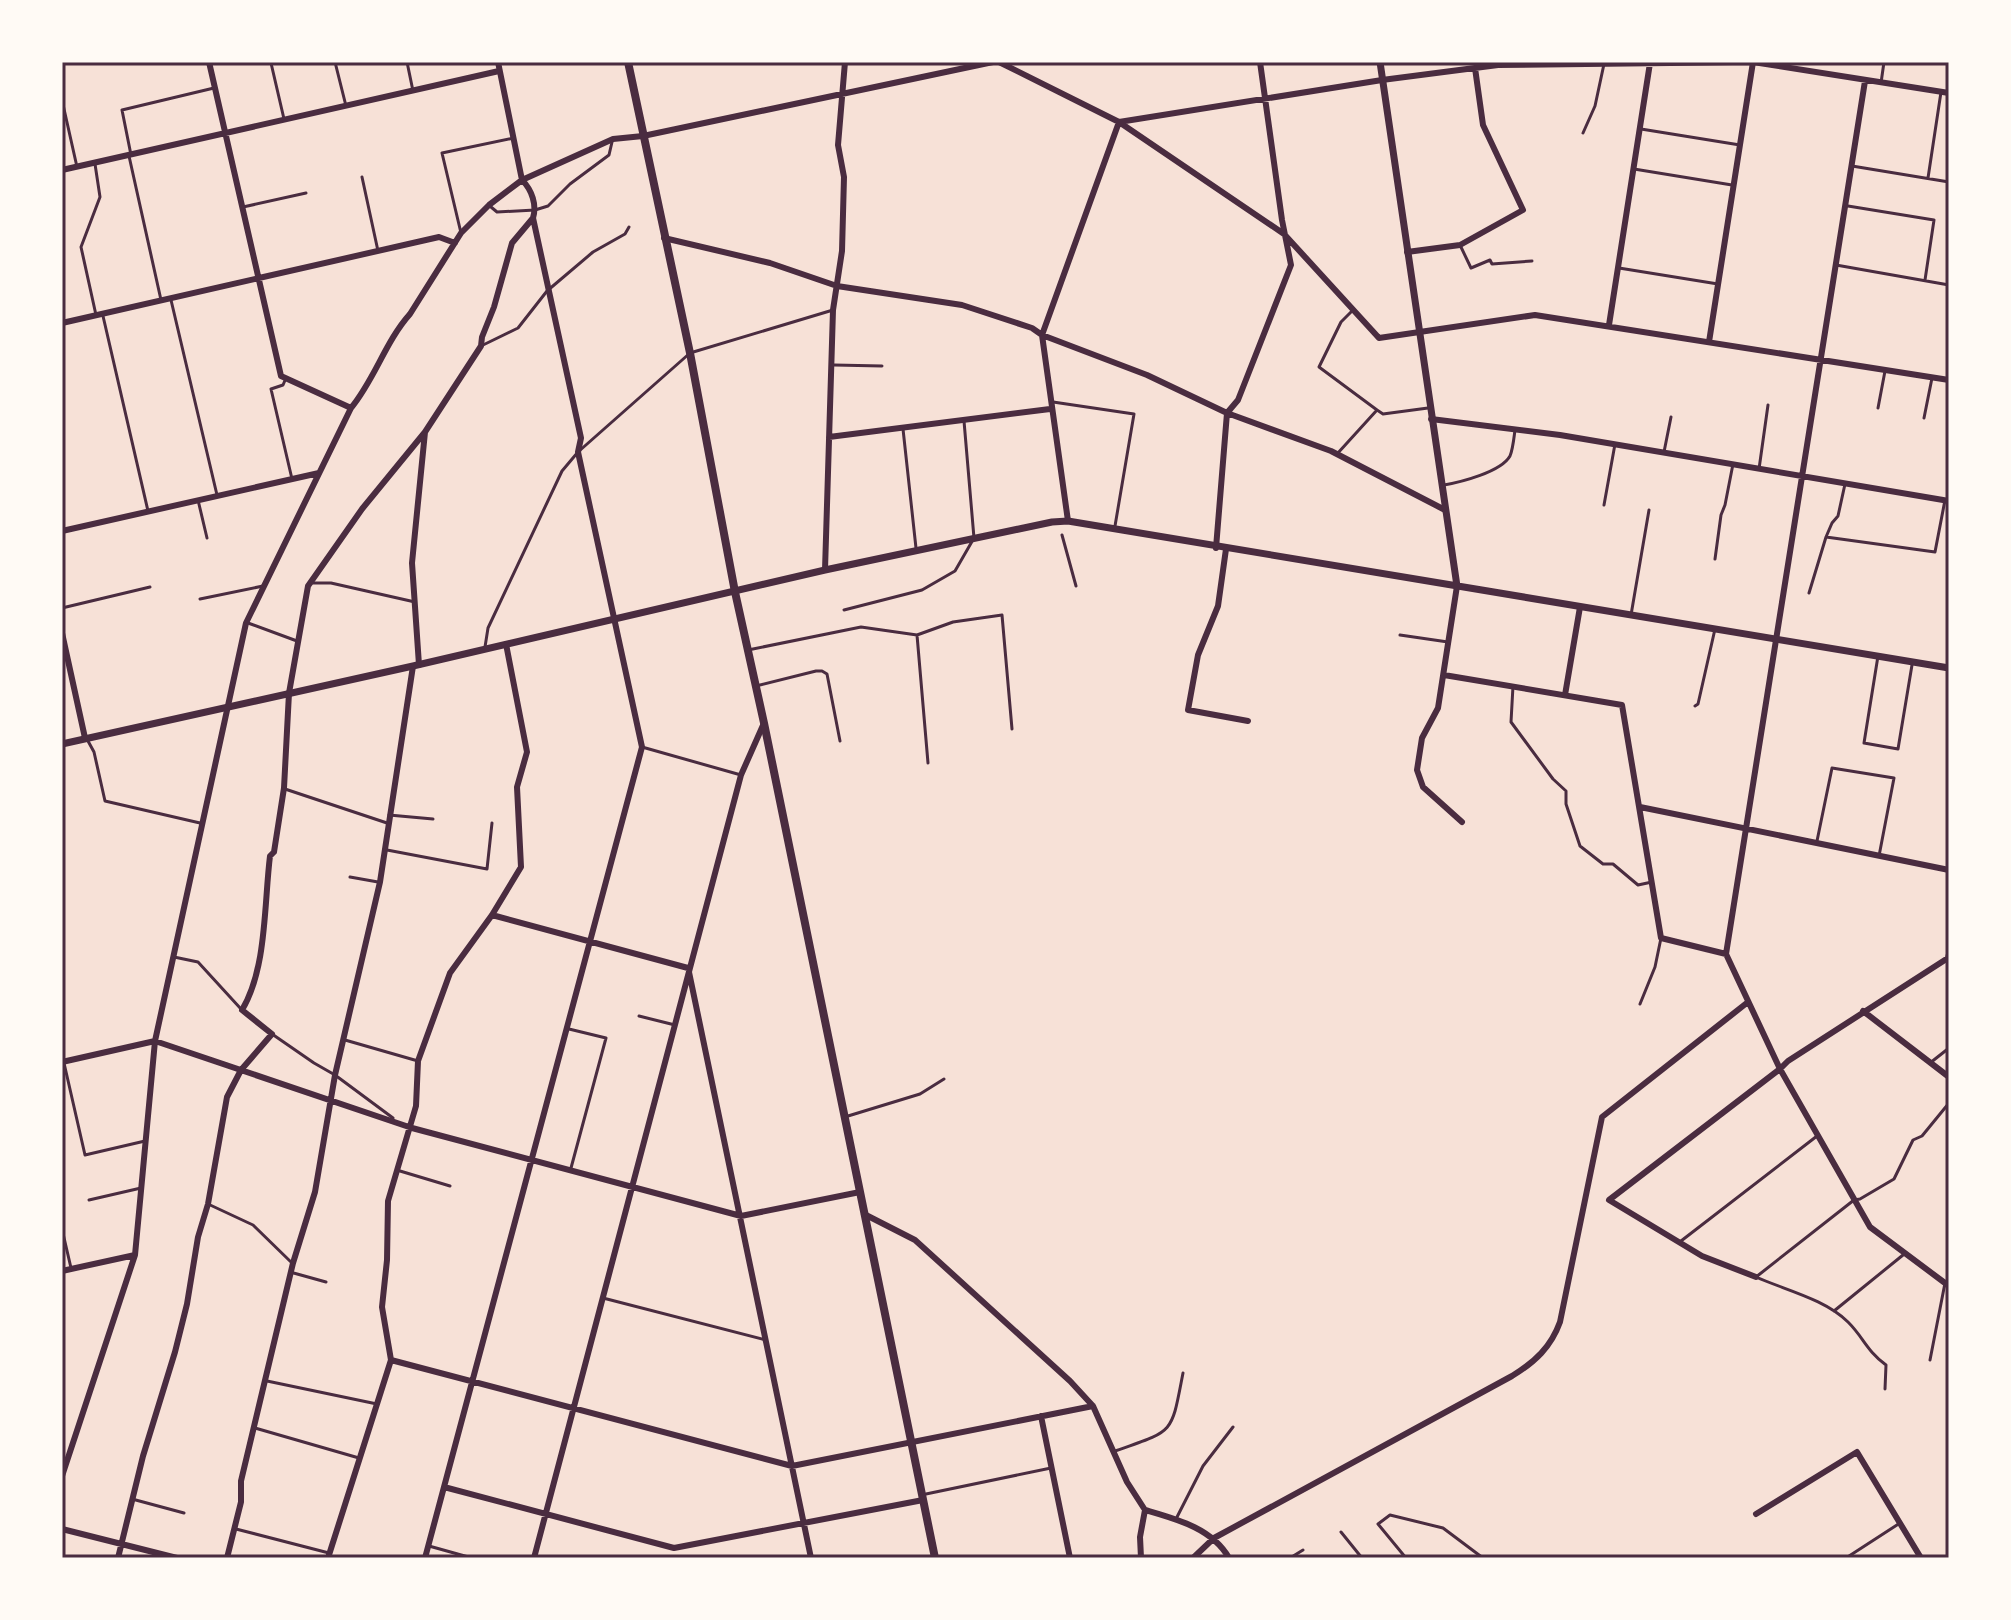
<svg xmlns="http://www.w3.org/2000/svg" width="2011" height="1620" font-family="'Nunito Sans',sans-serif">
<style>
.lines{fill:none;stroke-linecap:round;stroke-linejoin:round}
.service{stroke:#4a2c40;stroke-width:3}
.minor{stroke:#4a2c40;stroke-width:6}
.tertiary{stroke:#4a2c40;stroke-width:7}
.secondary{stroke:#4a2c40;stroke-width:8}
.neatline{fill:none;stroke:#4a2c40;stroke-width:3}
</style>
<rect width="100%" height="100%" fill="#f7e1d7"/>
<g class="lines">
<path class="service" d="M 335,62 L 346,106
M 407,62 L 413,91
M 271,63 L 284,119
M 1881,83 L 1884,62
M 62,100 L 77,167
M 1641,129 L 1740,145
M 1583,133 L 1595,106 L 1604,64
M 131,155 L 122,110 L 214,88
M 129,156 L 161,300
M 95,164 L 100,197 L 81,247 L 96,315
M 1852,166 L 1949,182
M 1634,169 L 1732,185
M 362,177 L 378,251
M 1928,178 L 1941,92
M 1848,206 L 1934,220 L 1925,280
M 243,207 L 306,193
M 491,207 L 497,212 L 535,210 L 548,206 L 570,184 L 609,155 L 612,142
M 461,233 L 442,153 L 514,138
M 1460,245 L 1471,268 L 1490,260 L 1492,264 L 1532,261
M 1836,265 L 1949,285
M 1619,268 L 1718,284
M 171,300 L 217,495
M 1353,310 L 1341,322 L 1319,367 L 1377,410
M 103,316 L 148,511
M 481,346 L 518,328 L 547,291 L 593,252 L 625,234 L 629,227
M 834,365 L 882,366
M 286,378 L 283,385 L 271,389 L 292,479
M 1053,402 L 1134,414 L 1115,526
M 1878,408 L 1885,371
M 1924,418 L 1932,378
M 903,429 L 916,548
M 1664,452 L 1671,417
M 1337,454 L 1377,410 L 1383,414 L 1428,408
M 1759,469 L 1768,405
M 1845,484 L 1838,516 L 1832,523 L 1826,537 L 1935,552 L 1945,500
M 1444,485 C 1461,482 1501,472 1510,456 C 1513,449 1514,437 1515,430
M 198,500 L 207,538
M 1604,505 L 1615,444
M 1062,535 L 1076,586
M 1715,559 L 1721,515 L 1725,505 L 1733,464
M 313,583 L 331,583 L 415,602
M 1809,593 L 1826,537
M 200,599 L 263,586
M 62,608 L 150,587
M 844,610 L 922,590 L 955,571 L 974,538 L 964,421
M 1631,615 L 1649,510
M 248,623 L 297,641
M 917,635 L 928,763
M 1400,635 L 1448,642
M 485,647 L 488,628 L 562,471 L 578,452 L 690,353 L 833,310
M 748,650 L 861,627 L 917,635 L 953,622 L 1002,615 L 1012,729
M 1878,656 L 1864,743 L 1898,749 L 1912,665
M 756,686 L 816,671 L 822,671 L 827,674 L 840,741
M 1513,686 L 1511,722 L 1553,779 L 1566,791 L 1566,804 L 1580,846 L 1603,864 L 1613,864 L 1638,885 L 1652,882
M 1695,706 L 1698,704 L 1715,629
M 88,741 L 94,752 L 105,801 L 200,823
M 642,747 L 741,775
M 285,789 L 387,823
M 389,815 L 433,819
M 1817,841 L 1832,768 L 1894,778 L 1879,856
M 387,850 L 487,869 L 492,823
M 350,877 L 378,882
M 174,957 L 198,962 L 241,1009
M 1640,1004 L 1655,967 L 1661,938
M 639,1016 L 675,1025
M 569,1029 L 606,1038 L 571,1168
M 272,1034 L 314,1063 L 335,1075 L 393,1118
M 345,1040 L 418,1061
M 64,1063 L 85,1155 L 145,1141
M 1930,1063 L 1949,1048
M 848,1116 L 920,1094 L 944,1079
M 400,1171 L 450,1186
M 89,1200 L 141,1188
M 208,1204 L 253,1225 L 292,1263
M 62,1229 L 71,1268
M 1681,1241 L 1817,1136
M 290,1272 L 326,1282
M 603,1298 L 766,1340
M 1834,1311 L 1903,1255
M 1930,1360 L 1945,1283
M 267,1381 L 377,1404
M 1885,1389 L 1886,1365 C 1866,1350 1864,1338 1848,1322 C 1825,1299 1785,1290 1756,1277 L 1854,1200 L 1860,1199 L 1894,1179 L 1913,1140 L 1922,1136 L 1949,1103
M 255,1428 L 359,1458
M 1115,1451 C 1175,1430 1171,1435 1183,1373
M 926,1494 L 1051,1468
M 132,1499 L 184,1513
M 1176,1519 L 1203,1466 L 1233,1427
M 236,1529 L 329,1553
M 1341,1532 L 1362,1558
M 429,1546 L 472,1558
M 1290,1558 L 1303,1550
M 1406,1558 L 1378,1524 L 1390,1515 L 1443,1528 L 1483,1558
M 1846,1558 L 1900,1523"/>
<path class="minor" d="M 209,62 L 281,376 L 351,408
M 999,62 L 1119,122 L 1284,234 L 1379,338 L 1535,315 L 1949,380
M 1865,81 L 1726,954 L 1780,1069 L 1870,1227 L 1949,1286
M 1119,122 L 1382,80 L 1498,65 L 1753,62 L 1949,93
M 62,170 L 499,71
M 664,238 L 770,263 L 837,286 L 962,305 L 1032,328 L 1042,335 L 1147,375 L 1227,413 L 1331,451 L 1445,510
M 1407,252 L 1460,245 L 1523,210 L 1483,125 L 1475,68
M 62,323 L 439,237 L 455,243
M 1609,325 L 1650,63
M 1709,342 L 1753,62
M 1431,419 L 1560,435 L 1949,501
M 829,437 L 1050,409
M 1068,521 L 1042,335 L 1119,122
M 62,531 L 319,473
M 1216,548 L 1227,413 L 1238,400 L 1291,265 L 1282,220 L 1260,62
M 1226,549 L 1218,606 L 1198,655 L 1188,710 L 1248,721
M 825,570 L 833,310 L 842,251 L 844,177 L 838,145 L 845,62
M 1457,586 L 1438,708 L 1422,738 L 1417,770 L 1423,787 L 1462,822
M 62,633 L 85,738
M 419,665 L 412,563 L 425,432 L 481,346 L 482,337 L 494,307 L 512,243 L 533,218
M 1444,675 L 1622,705 L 1661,938 L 1726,954
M 1565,695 L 1580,607
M 1640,807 L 1949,870
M 492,915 L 688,968
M 689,972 L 811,1558
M 1863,1011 L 1949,1077
M 62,1062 L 155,1041 L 412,1128 L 741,1216 L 860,1192
M 864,1214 L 915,1240 L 1070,1381 L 1093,1406 L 1127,1482 L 1145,1510 L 1140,1537 L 1141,1558
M 62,1271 L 135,1255
M 1756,1277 L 1702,1256 L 1609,1200 L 1780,1069 L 1788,1061 L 1948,958 L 1949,954
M 391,1360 L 792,1466 L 1093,1406
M 1041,1416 L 1070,1558
M 62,1476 L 135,1255 L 155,1041 L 246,623 L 351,408 C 375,379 385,342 410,314 L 461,233 L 489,205 L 522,180 L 613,139 L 643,136 L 993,62
M 444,1487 L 674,1548 L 923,1500
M 1145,1510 C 1176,1519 1212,1528 1229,1558
M 1756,1514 L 1857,1452 L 1921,1558
M 62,1529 L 177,1558
M 118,1558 L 143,1456 L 175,1352 L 187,1304 L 198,1237 L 208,1204 L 227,1097 L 241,1070 L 272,1034 L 242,1010 C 267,968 264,904 270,856 L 274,852 L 284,788 L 289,693 L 308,586 L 362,509 L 425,432
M 227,1558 L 241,1502 L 241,1481 L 293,1263 L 315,1192 L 335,1075 L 380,882 L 413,666
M 328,1558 L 391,1360 L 382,1307 L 387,1260 L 388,1201 L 416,1106 L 418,1061 L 450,973 L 492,915 L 521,867 L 517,787 L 527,752 L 506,644
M 425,1558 L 642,747 L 578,452 L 581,438 L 533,218 C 537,205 532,190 522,180 L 498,62
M 534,1558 L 741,775 L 764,723
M 1193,1558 L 1214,1538 L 1512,1376 C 1535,1362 1551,1347 1560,1322 L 1602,1117 L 1748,1002"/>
<path class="tertiary" d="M 1380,62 L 1457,586
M 62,744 L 413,666 L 825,570 L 1052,522 L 1068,521 L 1949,668"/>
<path class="secondary" d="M 628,62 L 690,353 L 735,592 L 764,723 L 935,1558"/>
</g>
<rect width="2011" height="1620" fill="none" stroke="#fffaf5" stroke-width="128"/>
<rect x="64" y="64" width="1883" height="1492" class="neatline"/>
</svg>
